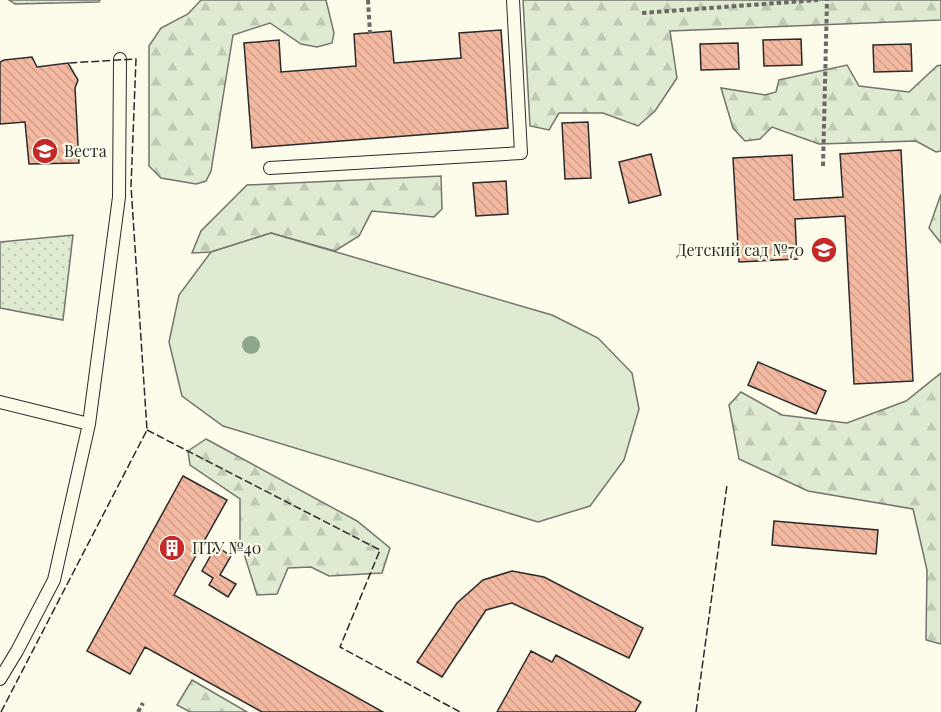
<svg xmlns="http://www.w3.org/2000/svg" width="941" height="712" font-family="'Playfair Display',serif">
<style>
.grass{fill:url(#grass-dots);stroke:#74746e;stroke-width:1.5}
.forest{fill:url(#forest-firs);stroke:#74746e;stroke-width:1.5}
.garden{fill:#deebd1;stroke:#74746e;stroke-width:1.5}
.building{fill:url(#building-back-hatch);stroke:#2b2b2b;stroke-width:1.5}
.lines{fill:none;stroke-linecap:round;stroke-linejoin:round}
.service-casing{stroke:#2b2b2b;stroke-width:14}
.path{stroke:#6a6964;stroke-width:4;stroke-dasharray:4.5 3;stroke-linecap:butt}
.service{stroke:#fdfbea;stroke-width:12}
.fence{stroke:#2b2b2b;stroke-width:1.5;stroke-dasharray:8 3;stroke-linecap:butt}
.tree{fill:#8ea78a}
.labels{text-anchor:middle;stroke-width:4.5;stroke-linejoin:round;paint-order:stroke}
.poi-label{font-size:16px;fill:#2b2b2b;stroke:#fdfbea;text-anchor:start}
</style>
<defs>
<pattern id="grass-dots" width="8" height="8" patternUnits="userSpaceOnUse" patternTransform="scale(1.5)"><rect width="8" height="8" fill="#deebd1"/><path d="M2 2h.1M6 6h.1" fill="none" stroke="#bfcab4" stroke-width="1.8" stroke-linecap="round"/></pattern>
<pattern id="forest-firs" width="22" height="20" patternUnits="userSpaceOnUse" patternTransform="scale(1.5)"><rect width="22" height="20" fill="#deebd1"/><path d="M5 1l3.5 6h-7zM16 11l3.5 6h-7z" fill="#bfcab4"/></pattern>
<pattern id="building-back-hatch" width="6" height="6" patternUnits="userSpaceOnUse" patternTransform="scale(1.5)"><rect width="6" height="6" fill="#f2b8a0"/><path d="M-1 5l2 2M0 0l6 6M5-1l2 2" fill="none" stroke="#d09e8a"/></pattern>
</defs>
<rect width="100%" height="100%" fill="#fdfbea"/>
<path class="grass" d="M 9,0 L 100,0 L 99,2 L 15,4 Z
M 73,235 L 63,320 L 0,308 L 0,242 Z"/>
<path class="forest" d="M 201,0 L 326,0 L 334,33 L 332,43 L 317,47 L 301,44 L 270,23 L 233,35 L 211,171 L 206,181 L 196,184 L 161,178 L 149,166 L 149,46 L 161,28 L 188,14 Z
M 523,0 L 941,0 L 941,20 L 670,31 L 677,78 L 655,111 L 638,126 L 603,113 L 559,113 L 549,130 L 530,126 Z
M 847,65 L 859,86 L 909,92 L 937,66 L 941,65 L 941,151 L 936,152 L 916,141 L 819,144 L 772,127 L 760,139 L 745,141 L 733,128 L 721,88 L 765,95 L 776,92 L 779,80 Z
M 441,176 L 442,209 L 434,217 L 372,211 L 359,236 L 335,251 L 271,233 L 211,252 L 192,253 L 201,231 L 247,185 Z
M 941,194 L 941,243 L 929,228 Z
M 941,373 L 941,644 L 926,640 L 927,570 L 913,509 L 808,491 L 739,459 L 729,405 L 741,392 L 782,415 L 847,423 L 906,401 Z
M 206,439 L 357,521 L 390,548 L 382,573 L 329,576 L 311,567 L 288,568 L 277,594 L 257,595 L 240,541 L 240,499 L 190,465 L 188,451 Z
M 192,680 L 247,712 L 190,712 L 177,705 Z"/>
<path class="garden" d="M 271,233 L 552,315 L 598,338 L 632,373 L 639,409 L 624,460 L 590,506 L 538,522 L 223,426 L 182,396 L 169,342 L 179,295 L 211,252 Z"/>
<path class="building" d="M 501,30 L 508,128 L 252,148 L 244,43 L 279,40 L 281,72 L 356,66 L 354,34 L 391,31 L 394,63 L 461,58 L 459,33 Z
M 801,39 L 802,65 L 764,66 L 763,40 Z
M 738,43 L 739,69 L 701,70 L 700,44 Z
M 911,44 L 912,71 L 874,72 L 873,45 Z
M 32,57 L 37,67 L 68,63 L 78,80 L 75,88 L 79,163 L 29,164 L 25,122 L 0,124 L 0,62 L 4,60 Z
M 588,122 L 591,178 L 565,179 L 562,123 Z
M 901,150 L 913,381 L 854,384 L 845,216 L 795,219 L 797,259 L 739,262 L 733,158 L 792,155 L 794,200 L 843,197 L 840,154 Z
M 651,154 L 661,195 L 629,203 L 619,162 Z
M 506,181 L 508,214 L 476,216 L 473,183 Z
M 758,362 L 826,391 L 816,414 L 748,385 Z
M 183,476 L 227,500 L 174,595 L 383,712 L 262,712 L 145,647 L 130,674 L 87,651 Z
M 774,521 L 878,530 L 876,554 L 772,545 Z
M 216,546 L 231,556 L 220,575 L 236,584 L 228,597 L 209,585 L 213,578 L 202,571 Z
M 512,571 L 544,577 L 643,628 L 629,658 L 512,603 L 486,610 L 442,677 L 417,662 L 457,603 L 483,580 Z
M 531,651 L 552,662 L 556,655 L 641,702 L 635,712 L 497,712 Z"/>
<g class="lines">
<g class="service-casing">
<path id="service" d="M 270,168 L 521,153 L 513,0
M 0,402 L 89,424
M 0,679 L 17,651 L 54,580 L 89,424 L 119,197 L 120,59"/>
</g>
<path class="path" d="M 368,0 L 370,33
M 642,13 L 818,0
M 823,166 L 827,0
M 138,712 L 143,703"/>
<use href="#service" class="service"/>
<path class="fence" d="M 147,430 L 380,550 L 340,647 L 460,712
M 1,712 L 147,430 L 131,186 L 136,59 L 68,63
M 696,712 L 727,485"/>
</g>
<circle class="tree" cx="251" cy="345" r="9"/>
<defs>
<g id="school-disc" transform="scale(1.35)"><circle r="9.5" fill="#c62828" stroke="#fdfbea"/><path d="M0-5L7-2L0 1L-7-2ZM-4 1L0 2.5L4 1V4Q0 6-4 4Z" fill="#fff"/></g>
<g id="building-disc" transform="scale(1.35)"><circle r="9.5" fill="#c62828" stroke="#fdfbea"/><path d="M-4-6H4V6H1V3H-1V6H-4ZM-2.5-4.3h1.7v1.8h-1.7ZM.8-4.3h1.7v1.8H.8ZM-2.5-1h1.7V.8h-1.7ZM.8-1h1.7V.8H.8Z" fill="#fff"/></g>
</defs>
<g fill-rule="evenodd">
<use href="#school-disc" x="45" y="151"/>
<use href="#school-disc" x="824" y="250"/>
<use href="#building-disc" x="172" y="548"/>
</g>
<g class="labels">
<g class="poi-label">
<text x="64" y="157">Веста</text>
<text x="804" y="256" text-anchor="end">Детский сад №70</text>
<text x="192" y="554">ПТУ №40</text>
</g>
</g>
</svg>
